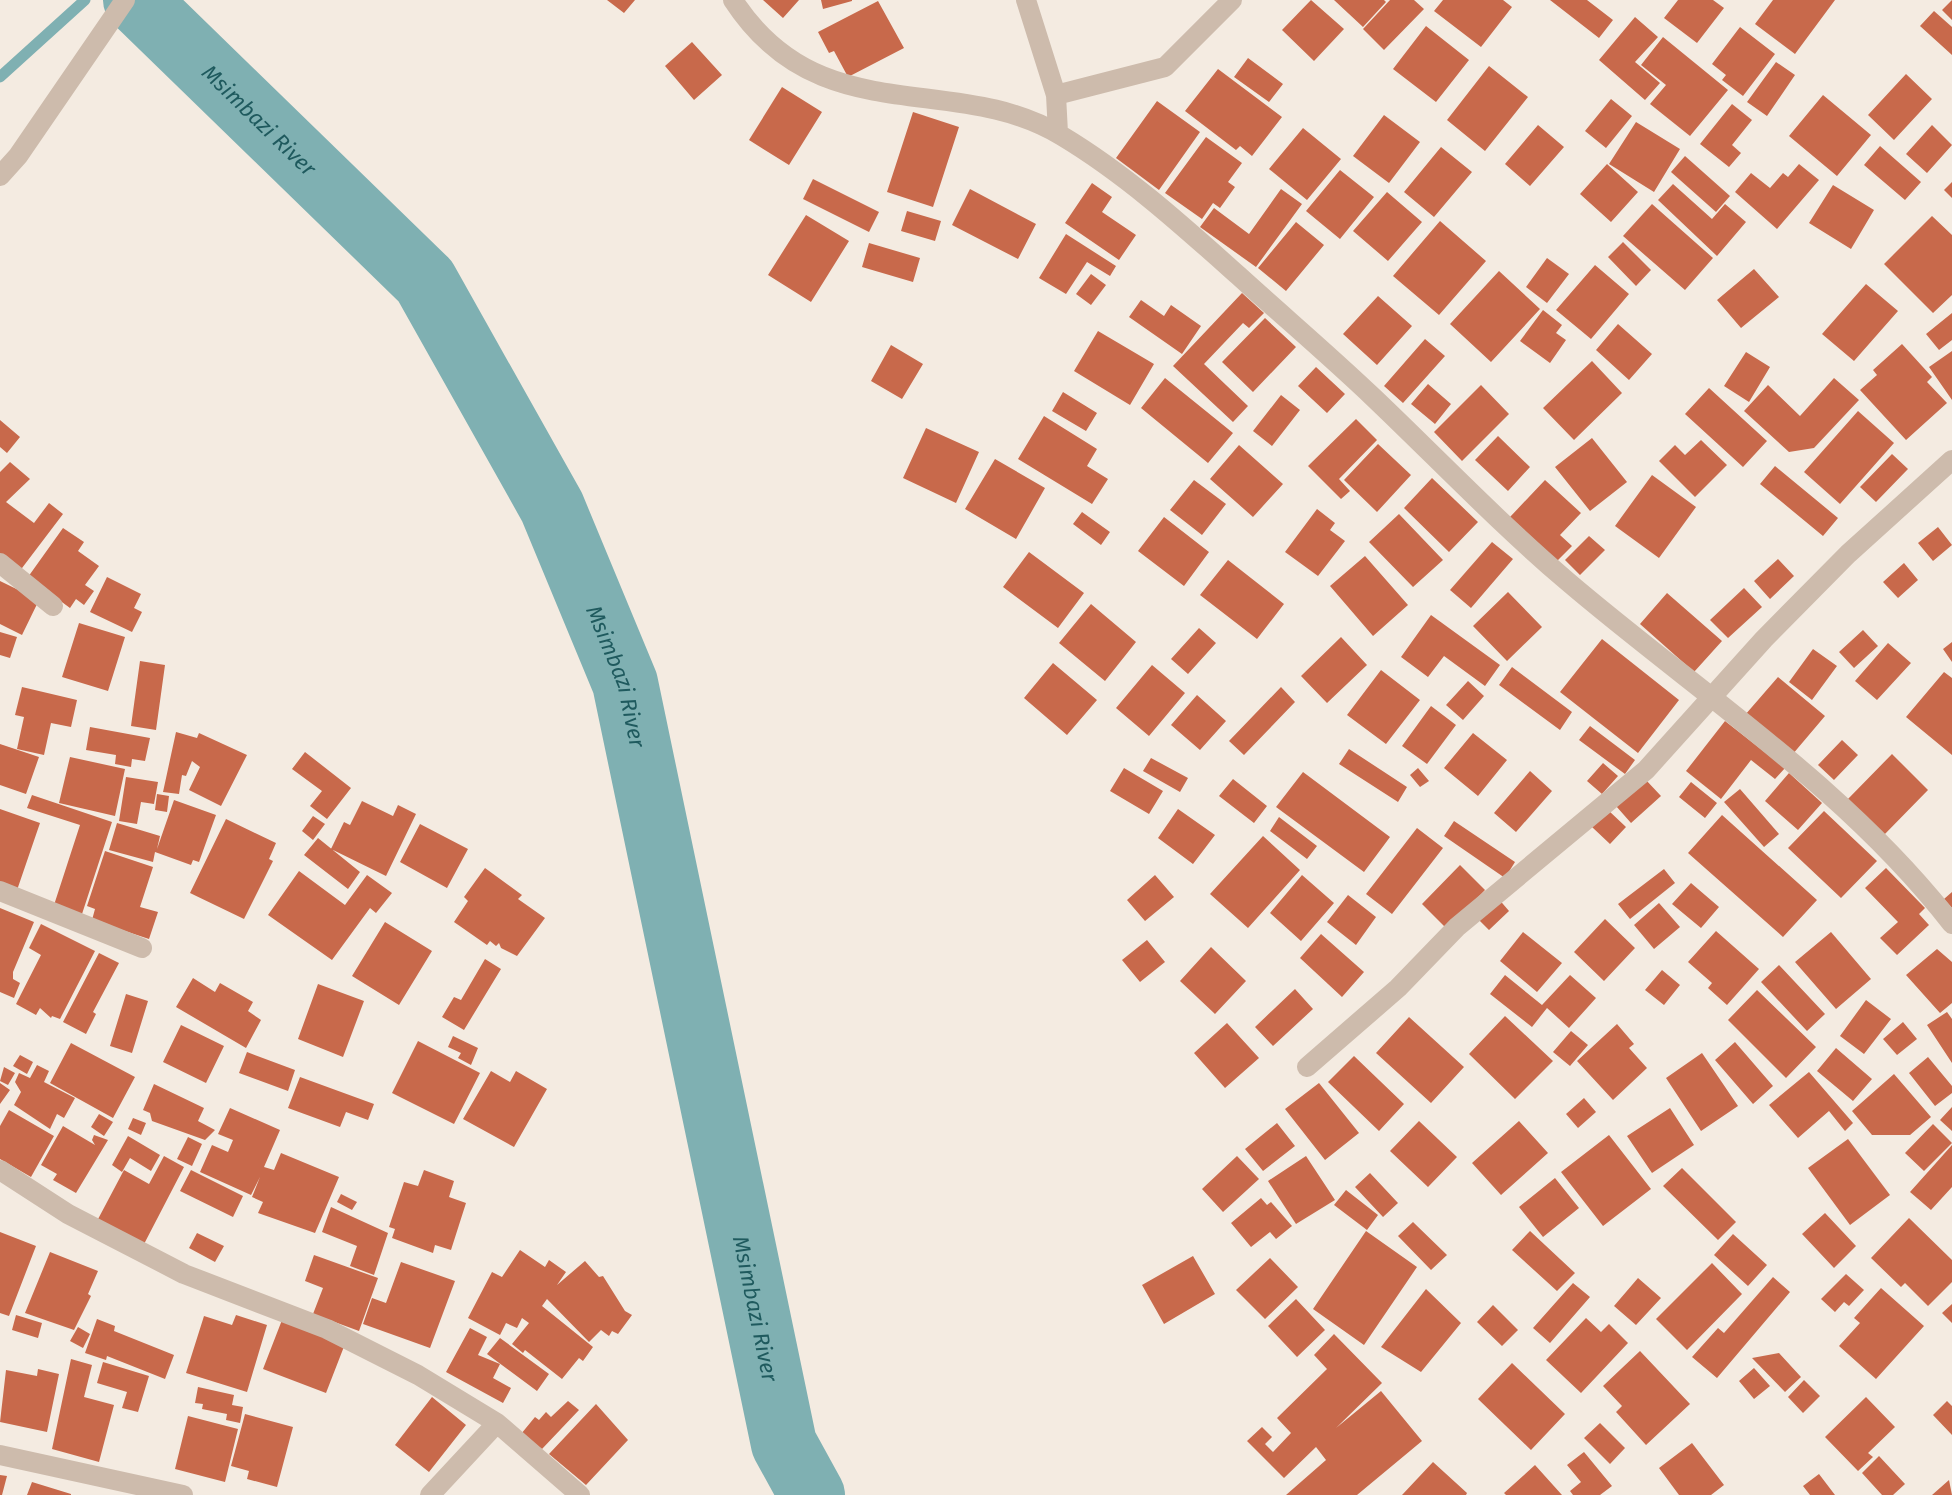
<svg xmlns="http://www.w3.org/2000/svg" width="1952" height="1495" font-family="'Fira Sans',sans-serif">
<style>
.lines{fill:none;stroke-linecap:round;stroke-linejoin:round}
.stream{stroke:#7fb0b2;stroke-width:11}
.river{stroke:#7fb0b2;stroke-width:66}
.building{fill:#c8694b}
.street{stroke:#cdbbac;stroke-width:20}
.labels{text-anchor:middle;stroke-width:6;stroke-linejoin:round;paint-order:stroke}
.water-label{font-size:22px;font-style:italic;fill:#1f5a5e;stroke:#fbf5ee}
</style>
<rect width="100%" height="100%" fill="#f4ebe1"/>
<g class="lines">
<path class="stream" d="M 0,77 L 85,0"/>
<path class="river" id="s1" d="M 136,0 L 425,281 L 552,507 L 625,683 L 784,1444 L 812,1495"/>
</g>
<path class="building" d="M 607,0 L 635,0 L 624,13 Z
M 763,0 L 799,0 L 783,18 Z
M 821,0 L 852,0 L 852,1 L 823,9 Z
M 1311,0 L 1344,29 L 1314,61 L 1282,30 Z
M 1334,0 L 1384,0 L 1386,2 L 1363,27 Z
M 1390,0 L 1414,0 L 1424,9 L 1384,50 L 1363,29 Z
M 1443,0 L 1503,0 L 1512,7 L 1481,47 L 1434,11 Z
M 1550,0 L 1587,0 L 1613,20 L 1599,38 Z
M 1678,0 L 1713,0 L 1724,8 L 1697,43 L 1664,18 Z
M 1773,0 L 1835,0 L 1795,54 L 1755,24 Z
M 1952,0 L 1952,20 L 1942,10 Z
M 878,1 L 904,48 L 848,77 L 834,51 L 829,53 L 818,32 Z
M 1934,11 L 1952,27 L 1952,55 L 1920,26 Z
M 1635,17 L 1658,37 L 1635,62 L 1660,83 L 1645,100 L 1599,60 Z
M 1426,26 L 1469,60 L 1436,102 L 1393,69 Z
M 1740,27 L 1775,54 L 1743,96 L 1722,80 L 1726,75 L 1712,64 Z
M 1663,37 L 1728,90 L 1690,136 L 1650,104 L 1666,85 L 1641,65 Z
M 692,42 L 722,75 L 694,100 L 665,66 Z
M 1248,58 L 1283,84 L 1269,102 L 1234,77 Z
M 1776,62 L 1795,75 L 1767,116 L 1747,102 Z
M 1489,66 L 1528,97 L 1485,151 L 1447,120 Z
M 1218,69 L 1282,117 L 1252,156 L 1240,146 L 1236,150 L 1185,111 Z
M 1906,74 L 1932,99 L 1894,140 L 1868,115 Z
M 782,87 L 822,112 L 789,165 L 749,140 Z
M 1823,95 L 1871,135 L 1837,176 L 1789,136 Z
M 1611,99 L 1632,116 L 1606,148 L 1585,131 Z
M 1157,101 L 1200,132 L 1159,190 L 1116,158 Z
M 1732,104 L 1752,120 L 1732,145 L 1741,153 L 1729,167 L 1700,144 Z
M 913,112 L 959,127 L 933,207 L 887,192 Z
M 1384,115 L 1420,142 L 1389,183 L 1353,156 Z
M 1636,122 L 1680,149 L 1654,192 L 1609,164 Z
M 1538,125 L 1564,147 L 1530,186 L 1505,164 Z
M 1932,125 L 1952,145 L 1927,173 L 1906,154 Z
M 1303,128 L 1341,159 L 1307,200 L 1269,169 Z
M 1206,137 L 1242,163 L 1228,182 L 1235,187 L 1220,208 L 1213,203 L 1202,219 L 1165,193 Z
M 1880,146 L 1921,182 L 1905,200 L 1864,165 Z
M 1441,147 L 1472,172 L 1434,217 L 1404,192 Z
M 1685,156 L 1730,196 L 1716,212 L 1671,172 Z
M 1607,164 L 1638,192 L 1611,222 L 1580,194 Z
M 1799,164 L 1819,180 L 1777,229 L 1735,192 L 1751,173 L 1770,188 L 1783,173 L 1788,177 Z
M 1340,170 L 1374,197 L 1340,239 L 1306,211 Z
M 813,179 L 879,212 L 869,232 L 803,199 Z
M 1952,182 L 1952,198 L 1944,190 Z
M 1092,183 L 1112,197 L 1102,212 L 1136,235 L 1119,260 L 1065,223 Z
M 1673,184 L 1712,219 L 1725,204 L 1746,222 L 1717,256 L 1658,200 Z
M 1833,185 L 1874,210 L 1851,249 L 1809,223 Z
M 970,189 L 1036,224 L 1018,259 L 952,225 Z
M 1281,189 L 1302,204 L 1256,267 L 1200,227 L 1214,208 L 1249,234 Z
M 1387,192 L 1422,222 L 1388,261 L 1353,231 Z
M 1652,204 L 1713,258 L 1685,290 L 1623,236 Z
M 907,211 L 941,221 L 935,241 L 901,231 Z
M 806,215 L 849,241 L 811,302 L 768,275 Z
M 1932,216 L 1952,235 L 1952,295 L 1933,313 L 1884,264 Z
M 1440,221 L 1486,261 L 1439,315 L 1393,276 Z
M 1296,222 L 1324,245 L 1286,291 L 1258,268 Z
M 1066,234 L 1116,266 L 1110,276 L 1087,262 L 1066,294 L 1039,278 Z
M 1623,242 L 1651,270 L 1636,286 L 1608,257 Z
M 869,243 L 920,258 L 913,282 L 862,267 Z
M 1547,258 L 1569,274 L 1547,303 L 1526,287 Z
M 1595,265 L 1629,294 L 1591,339 L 1556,310 Z
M 1754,269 L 1779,297 L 1741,328 L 1717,300 Z
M 1499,271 L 1540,309 L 1491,362 L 1450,324 Z
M 1091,274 L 1106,285 L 1091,305 L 1076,294 Z
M 1866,284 L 1898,311 L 1854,361 L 1822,334 Z
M 1242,293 L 1264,313 L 1249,328 L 1243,323 L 1204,364 L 1248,406 L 1233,422 L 1173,366 Z
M 1378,296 L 1412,326 L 1377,365 L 1343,334 Z
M 1141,300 L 1164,316 L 1171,305 L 1201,326 L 1182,354 L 1129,317 Z
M 1543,310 L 1562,325 L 1556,333 L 1566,340 L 1550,363 L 1520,341 Z
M 1952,313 L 1952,340 L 1939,350 L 1926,334 Z
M 1265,318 L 1296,347 L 1253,392 L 1222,362 Z
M 1618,324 L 1652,354 L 1629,380 L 1596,350 Z
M 1098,331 L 1154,364 L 1130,405 L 1074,371 Z
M 1425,339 L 1445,356 L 1403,403 L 1384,386 Z
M 1902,344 L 1932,377 L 1927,382 L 1947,403 L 1906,440 L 1860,390 L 1877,375 L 1873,370 Z
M 891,345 L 923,364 L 902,399 L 871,381 Z
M 1952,351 L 1952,400 L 1929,367 Z
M 1746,352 L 1770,367 L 1749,402 L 1724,386 Z
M 1592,361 L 1622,393 L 1574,440 L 1543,408 Z
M 1316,367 L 1345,394 L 1327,413 L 1298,386 Z
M 1165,378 L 1233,433 L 1208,463 L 1141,408 Z
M 1834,378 L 1859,400 L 1814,448 L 1789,452 L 1744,411 L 1768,385 L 1800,416 Z
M 1428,384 L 1451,404 L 1435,424 L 1411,404 Z
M 1481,385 L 1509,414 L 1462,461 L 1434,432 Z
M 1709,388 L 1767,441 L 1743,467 L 1685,414 Z
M 1063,392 L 1097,413 L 1086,431 L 1052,411 Z
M 1281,395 L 1300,410 L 1272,446 L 1253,431 Z
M 1858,411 L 1894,443 L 1840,504 L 1804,472 Z
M 1044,416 L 1097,449 L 1087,466 L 1108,479 L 1092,504 L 1018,459 Z
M 1356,419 L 1377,440 L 1339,479 L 1350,491 L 1341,499 L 1308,466 Z
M 0,420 L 20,437 L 7,453 L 0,447 Z
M 926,428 L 979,452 L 956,503 L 903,478 Z
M 1498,436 L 1530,467 L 1508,491 L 1475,460 Z
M 1592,438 L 1627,482 L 1590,511 L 1555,467 Z
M 1701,440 L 1727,465 L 1695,497 L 1659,461 L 1675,445 L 1685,455 Z
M 1378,444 L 1411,475 L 1377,512 L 1344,480 Z
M 1239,445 L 1283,484 L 1253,517 L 1210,479 Z
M 1892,454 L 1908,469 L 1876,502 L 1860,487 Z
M 995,459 L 1045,488 L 1016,539 L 965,509 Z
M 10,462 L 30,479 L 6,502 L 34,523 L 49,503 L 63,514 L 19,572 L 0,557 L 0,472 Z
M 1775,466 L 1838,518 L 1823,536 L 1760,484 Z
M 1652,475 L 1696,507 L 1659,558 L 1615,526 Z
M 1432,478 L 1478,522 L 1449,552 L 1404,508 Z
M 1194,480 L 1226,504 L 1202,535 L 1170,510 Z
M 1545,480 L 1581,513 L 1560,535 L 1572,546 L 1557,561 L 1510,517 Z
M 1317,509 L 1335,523 L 1330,530 L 1345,541 L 1318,576 L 1285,552 Z
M 1082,512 L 1110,532 L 1101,545 L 1073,524 Z
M 1399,514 L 1443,560 L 1413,587 L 1369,542 Z
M 1164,517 L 1209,552 L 1184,586 L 1138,551 Z
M 1938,527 L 1952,545 L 1933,561 L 1918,543 Z
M 63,528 L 84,542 L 78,551 L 99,566 L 85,585 L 94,591 L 84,605 L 76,599 L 70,608 L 28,577 Z
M 1589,536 L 1605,550 L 1580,575 L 1565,560 Z
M 1492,542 L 1513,559 L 1471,608 L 1450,590 Z
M 1029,552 L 1084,593 L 1058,628 L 1003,587 Z
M 1365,556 L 1408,605 L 1373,636 L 1330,586 Z
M 1778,559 L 1794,576 L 1770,599 L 1754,581 Z
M 1228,560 L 1284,604 L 1257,639 L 1200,595 Z
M 1904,563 L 1918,580 L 1898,598 L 1883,582 Z
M 107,577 L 141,594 L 134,608 L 142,612 L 132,632 L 90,612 Z
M 0,581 L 39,600 L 22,635 L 0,624 Z
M 1744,588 L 1762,607 L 1728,638 L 1710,620 Z
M 1508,592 L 1542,627 L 1507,661 L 1473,626 Z
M 1667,593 L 1722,641 L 1694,672 L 1640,624 Z
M 1091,604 L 1136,642 L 1105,681 L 1059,643 Z
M 1431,615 L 1500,665 L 1485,686 L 1444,656 L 1428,677 L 1401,657 Z
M 79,623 L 125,637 L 108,691 L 62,677 Z
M 1199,628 L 1216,643 L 1188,674 L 1171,659 Z
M 1863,630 L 1878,646 L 1854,668 L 1839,652 Z
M 0,632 L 17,637 L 10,658 L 0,655 Z
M 1341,637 L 1367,665 L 1327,703 L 1301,676 Z
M 1602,639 L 1679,700 L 1638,753 L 1560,692 Z
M 1952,642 L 1952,662 L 1943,649 Z
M 1888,643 L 1911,663 L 1877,700 L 1855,681 Z
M 1813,649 L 1837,666 L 1812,700 L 1789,682 Z
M 140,661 L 165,665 L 156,730 L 131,726 Z
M 1053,663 L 1097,700 L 1067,735 L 1024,698 Z
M 1152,665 L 1185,693 L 1149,736 L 1116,708 Z
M 1512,667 L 1572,712 L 1560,730 L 1499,685 Z
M 1381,670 L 1420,700 L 1386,744 L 1347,715 Z
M 1944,672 L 1952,678 L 1952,755 L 1906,717 Z
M 1778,677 L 1825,716 L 1792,755 L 1745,715 Z
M 1468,681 L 1484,696 L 1463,720 L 1446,705 Z
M 22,687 L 77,700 L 71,727 L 51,723 L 44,755 L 17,749 L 24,717 L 15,715 Z
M 1281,687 L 1295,702 L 1244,755 L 1229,741 Z
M 1197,695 L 1226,721 L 1200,750 L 1171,725 Z
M 1431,706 L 1456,725 L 1427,764 L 1402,746 Z
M 1725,721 L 1785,768 L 1775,779 L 1751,760 L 1721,799 L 1686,771 Z
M 1590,726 L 1635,760 L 1625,774 L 1579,740 Z
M 90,727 L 150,738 L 145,761 L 132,759 L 131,767 L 115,764 L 116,755 L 86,750 Z
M 176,732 L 197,738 L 199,733 L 247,755 L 221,806 L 189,790 L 200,767 L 192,761 L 186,776 L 182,775 L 179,794 L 163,792 Z
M 1473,733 L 1507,760 L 1478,796 L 1444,768 Z
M 1842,740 L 1858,755 L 1834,780 L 1818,765 Z
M 0,744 L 39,757 L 26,794 L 0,785 Z
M 1349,749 L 1407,787 L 1398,802 L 1339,764 Z
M 305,752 L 351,788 L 327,819 L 310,806 L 322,791 L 292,769 Z
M 1892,754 L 1928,790 L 1883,836 L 1847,800 Z
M 70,757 L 125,769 L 115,816 L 59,803 Z
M 1151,758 L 1188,778 L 1180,792 L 1143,771 Z
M 1603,763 L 1618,776 L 1602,794 L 1587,781 Z
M 1124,768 L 1163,791 L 1149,814 L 1110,791 Z
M 1418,768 L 1429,781 L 1420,787 L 1410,775 Z
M 1530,771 L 1552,791 L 1516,832 L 1494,813 Z
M 1303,772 L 1390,837 L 1364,872 L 1276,807 Z
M 1789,773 L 1822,803 L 1798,830 L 1765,801 Z
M 126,777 L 158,782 L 154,804 L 141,802 L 137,824 L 119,821 Z
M 1233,779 L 1267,806 L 1254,823 L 1219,796 Z
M 1645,779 L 1661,796 L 1631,823 L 1616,806 Z
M 1691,782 L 1717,803 L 1705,818 L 1679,797 Z
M 1740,789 L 1779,834 L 1764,847 L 1724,802 Z
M 157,794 L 169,796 L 167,812 L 155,810 Z
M 32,795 L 112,822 L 82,914 L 54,905 L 80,825 L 27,808 Z
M 174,800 L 216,815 L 199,862 L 193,860 L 191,865 L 155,852 L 153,862 L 109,850 L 117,823 L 160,836 L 157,849 Z
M 362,801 L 393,816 L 398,805 L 416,814 L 386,876 L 331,849 L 344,822 L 350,825 Z
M 0,809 L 40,823 L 15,896 L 0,890 Z
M 1178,809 L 1215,835 L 1193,864 L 1158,838 Z
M 1608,810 L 1626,827 L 1610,844 L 1592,827 Z
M 1824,811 L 1877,861 L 1841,898 L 1788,848 Z
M 1722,815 L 1817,900 L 1783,937 L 1688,853 Z
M 313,816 L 325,824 L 313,840 L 302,831 Z
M 1279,817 L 1317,846 L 1307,859 L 1270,831 Z
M 226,819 L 276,843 L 269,859 L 273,861 L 244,919 L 190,893 Z
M 1454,821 L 1515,862 L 1505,878 L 1444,836 Z
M 420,824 L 468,849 L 447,888 L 400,862 Z
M 1417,828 L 1443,848 L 1392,914 L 1366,894 Z
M 1263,836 L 1300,870 L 1248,928 L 1210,894 Z
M 318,838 L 360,872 L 348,889 L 304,855 Z
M 105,851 L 153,867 L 140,907 L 158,912 L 149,939 L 92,920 L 95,909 L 87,906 Z
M 1460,865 L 1485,890 L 1447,929 L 1422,904 Z
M 485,868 L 522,895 L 518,899 L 545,918 L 517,956 L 501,948 L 499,943 L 496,946 L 490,941 L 487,945 L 454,922 L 468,901 L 464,897 Z
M 1886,868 L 1925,908 L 1919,914 L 1929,925 L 1897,955 L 1880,938 L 1898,922 L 1865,888 Z
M 1664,869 L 1675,883 L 1630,919 L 1618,904 Z
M 299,871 L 345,905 L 367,875 L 392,893 L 376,913 L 370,908 L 332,960 L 268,915 Z
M 1155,875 L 1174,897 L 1145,921 L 1127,900 Z
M 1302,875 L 1334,903 L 1301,941 L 1270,913 Z
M 1691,883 L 1719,907 L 1701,928 L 1672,904 Z
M 1952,892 L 1952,908 L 1944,899 Z
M 1348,895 L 1376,917 L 1356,945 L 1327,922 Z
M 1497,897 L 1509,911 L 1489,930 L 1476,917 Z
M 1659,903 L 1680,927 L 1654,949 L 1634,925 Z
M 0,908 L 34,922 L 13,972 L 13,979 L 20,983 L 14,998 L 0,992 Z
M 1605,919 L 1635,948 L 1604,981 L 1574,952 Z
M 385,922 L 432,951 L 399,1005 L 352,976 Z
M 41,924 L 95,951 L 60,1019 L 52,1016 L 51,1018 L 40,1008 L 36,1015 L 16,1004 L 41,955 L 29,948 Z
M 1716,931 L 1759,969 L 1727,1005 L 1708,988 L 1712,983 L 1688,962 Z
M 1523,932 L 1562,963 L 1537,992 L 1500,961 Z
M 1831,932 L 1871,979 L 1836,1009 L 1795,962 Z
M 1321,934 L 1364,972 L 1342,997 L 1300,958 Z
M 1147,940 L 1165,962 L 1140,982 L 1122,960 Z
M 1211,947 L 1246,981 L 1215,1014 L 1180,981 Z
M 1937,949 L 1952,962 L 1952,1003 L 1940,1013 L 1906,975 Z
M 99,953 L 119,963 L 93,1012 L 96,1014 L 86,1034 L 63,1022 Z
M 485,959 L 501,969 L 464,1030 L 442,1017 L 454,997 L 461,1000 Z
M 1779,965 L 1825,1014 L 1807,1031 L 1761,982 Z
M 1662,970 L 1680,985 L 1664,1005 L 1645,990 Z
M 1505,975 L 1542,1005 L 1570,975 L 1596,998 L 1569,1028 L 1547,1008 L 1532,1027 L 1490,994 Z
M 193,978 L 215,992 L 220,983 L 253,1002 L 248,1011 L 261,1020 L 246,1048 L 176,1007 Z
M 318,984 L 364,1001 L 343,1057 L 298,1039 Z
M 1295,989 L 1313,1009 L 1273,1046 L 1255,1027 Z
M 1757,990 L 1816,1047 L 1786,1078 L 1728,1020 Z
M 126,994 L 148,1001 L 132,1053 L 110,1046 Z
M 1866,1000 L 1891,1019 L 1864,1054 L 1840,1036 Z
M 1947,1012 L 1952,1019 L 1952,1063 L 1927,1025 Z
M 1505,1016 L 1553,1061 L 1515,1099 L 1469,1054 Z
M 1409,1017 L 1464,1067 L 1431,1103 L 1376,1053 Z
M 1903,1022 L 1917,1039 L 1897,1055 L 1883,1039 Z
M 1227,1023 L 1259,1058 L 1225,1088 L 1194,1053 Z
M 1617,1024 L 1634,1044 L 1629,1048 L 1647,1068 L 1613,1100 L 1577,1061 Z
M 181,1025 L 224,1046 L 206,1083 L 163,1062 Z
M 1571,1031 L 1588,1045 L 1570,1066 L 1553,1052 Z
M 453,1036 L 478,1048 L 471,1065 L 458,1058 L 461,1053 L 448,1047 Z
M 418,1041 L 480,1073 L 454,1124 L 392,1093 Z
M 1735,1042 L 1773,1086 L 1753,1104 L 1715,1060 Z
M 71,1043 L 135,1077 L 113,1118 L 50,1083 Z
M 1836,1048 L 1872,1079 L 1853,1101 L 1817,1071 Z
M 247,1052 L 295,1070 L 288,1091 L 239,1073 Z
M 1702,1053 L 1738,1106 L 1701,1131 L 1666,1078 Z
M 20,1055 L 33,1062 L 27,1074 L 13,1066 Z
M 1354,1056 L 1404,1104 L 1379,1131 L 1328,1082 Z
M 1928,1057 L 1952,1086 L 1952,1093 L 1935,1106 L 1909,1073 Z
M 37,1065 L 49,1071 L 44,1082 L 75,1098 L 64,1118 L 57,1114 L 50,1129 L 14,1105 L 21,1092 L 15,1082 L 19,1073 L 30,1078 Z
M 4,1067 L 15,1073 L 8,1085 L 0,1081 Z
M 491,1071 L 510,1082 L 516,1071 L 547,1089 L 514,1147 L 463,1119 Z
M 1809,1072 L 1853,1123 L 1845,1131 L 1829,1111 L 1798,1138 L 1769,1105 Z
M 1894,1074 L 1931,1117 L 1910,1135 L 1872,1135 L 1852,1111 Z
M 300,1077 L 374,1104 L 368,1120 L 346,1112 L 340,1127 L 288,1108 Z
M 0,1083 L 10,1090 L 0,1104 Z
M 1319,1083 L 1359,1133 L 1325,1160 L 1285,1109 Z
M 154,1084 L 204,1108 L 198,1121 L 215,1130 L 205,1140 L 152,1121 L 150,1113 L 143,1110 Z
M 1584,1098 L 1596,1112 L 1578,1128 L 1566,1114 Z
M 1952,1107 L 1952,1131 L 1940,1120 Z
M 230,1108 L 280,1130 L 264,1167 L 274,1170 L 281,1153 L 339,1177 L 315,1233 L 258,1213 L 263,1202 L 252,1197 L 260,1177 L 251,1195 L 200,1172 L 212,1145 L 228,1152 L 233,1140 L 218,1134 Z
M 1670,1108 L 1694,1145 L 1652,1173 L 1627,1136 Z
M 9,1110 L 54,1136 L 31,1177 L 0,1159 L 0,1126 Z
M 99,1114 L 113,1122 L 104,1136 L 91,1127 Z
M 133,1118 L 146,1123 L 141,1135 L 128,1129 Z
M 1419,1121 L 1457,1157 L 1428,1187 L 1390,1151 Z
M 1519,1121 L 1548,1153 L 1501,1195 L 1472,1163 Z
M 1277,1123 L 1295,1146 L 1263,1171 L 1245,1149 Z
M 1933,1124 L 1952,1143 L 1924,1171 L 1905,1153 Z
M 63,1126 L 95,1145 L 92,1140 L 94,1135 L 108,1140 L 76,1193 L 53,1180 L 57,1174 L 41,1165 Z
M 1609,1135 L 1651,1189 L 1603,1226 L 1561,1172 Z
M 128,1136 L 160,1155 L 151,1171 L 130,1158 L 122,1172 L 112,1165 Z
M 188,1137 L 202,1144 L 192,1166 L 177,1159 Z
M 1848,1139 L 1890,1195 L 1850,1225 L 1808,1168 Z
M 1952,1145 L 1952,1187 L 1931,1210 L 1910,1192 Z
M 164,1156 L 184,1167 L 143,1246 L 97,1221 L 124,1170 L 149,1184 Z
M 1237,1156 L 1259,1179 L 1223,1212 L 1202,1189 Z
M 1306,1156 L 1335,1200 L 1296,1224 L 1268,1181 Z
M 1682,1168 L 1736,1222 L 1718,1240 L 1663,1186 Z
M 191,1170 L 243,1196 L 233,1217 L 180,1191 Z
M 424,1170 L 454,1181 L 449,1197 L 466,1203 L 451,1250 L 435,1245 L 433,1253 L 392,1238 L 395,1229 L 389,1227 L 404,1182 L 418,1186 Z
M 1370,1173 L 1398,1203 L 1383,1217 L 1355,1187 Z
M 1555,1178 L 1579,1208 L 1543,1237 L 1519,1207 Z
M 1346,1190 L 1378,1215 L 1367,1230 L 1334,1205 Z
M 341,1194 L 357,1202 L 352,1210 L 337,1202 Z
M 1261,1198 L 1267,1205 L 1271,1202 L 1292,1226 L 1276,1239 L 1270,1232 L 1251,1247 L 1231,1223 Z
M 331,1207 L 388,1233 L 374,1275 L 350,1266 L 357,1246 L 322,1232 Z
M 1825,1213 L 1856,1246 L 1834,1268 L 1802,1234 Z
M 1909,1218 L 1952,1260 L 1952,1282 L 1928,1306 L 1905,1283 L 1901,1287 L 1871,1258 Z
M 1413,1222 L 1447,1255 L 1431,1270 L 1398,1236 Z
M 1366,1231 L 1417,1267 L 1364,1345 L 1313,1309 Z
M 1530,1231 L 1575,1273 L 1557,1291 L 1512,1250 Z
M 0,1232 L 36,1246 L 9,1316 L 0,1313 Z
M 197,1233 L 224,1246 L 215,1262 L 189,1248 Z
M 1733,1234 L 1767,1265 L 1748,1286 L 1714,1255 Z
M 520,1250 L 545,1267 L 549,1260 L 566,1272 L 557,1285 L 585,1261 L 599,1277 L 603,1276 L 625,1311 L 632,1315 L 618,1334 L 612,1331 L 609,1336 L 601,1330 L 589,1342 L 547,1299 L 542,1306 L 593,1347 L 583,1361 L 579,1358 L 562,1379 L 525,1350 L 523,1353 L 512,1344 L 529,1323 L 522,1318 L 517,1328 L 506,1323 L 500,1335 L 468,1318 L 492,1272 L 502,1277 Z
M 50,1252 L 98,1271 L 88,1294 L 91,1296 L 74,1330 L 25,1313 Z
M 314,1255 L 378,1278 L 359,1331 L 313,1314 L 323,1288 L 305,1281 Z
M 1193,1256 L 1215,1294 L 1164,1324 L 1142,1285 Z
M 1270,1258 L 1298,1287 L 1265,1319 L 1236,1290 Z
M 401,1262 L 455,1281 L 430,1348 L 363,1324 L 372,1298 L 386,1303 Z
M 1712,1263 L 1742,1294 L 1687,1350 L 1656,1319 Z
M 1846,1274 L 1864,1290 L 1849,1306 L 1844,1302 L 1835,1312 L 1821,1299 Z
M 1773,1277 L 1790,1292 L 1717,1378 L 1692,1357 L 1718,1328 L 1724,1333 Z
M 1638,1278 L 1661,1298 L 1636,1325 L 1614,1306 Z
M 1573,1283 L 1590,1297 L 1550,1343 L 1533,1328 Z
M 1881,1288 L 1924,1326 L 1876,1379 L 1839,1346 L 1860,1323 L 1854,1318 Z
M 1426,1289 L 1461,1323 L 1421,1372 L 1381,1347 Z
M 1296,1299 L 1325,1330 L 1297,1357 L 1268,1326 Z
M 1952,1304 L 1952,1323 L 1942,1313 Z
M 1493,1305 L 1518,1330 L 1502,1346 L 1477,1322 Z
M 16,1315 L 42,1323 L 38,1338 L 12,1330 Z
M 236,1315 L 267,1325 L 247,1392 L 186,1373 L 204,1316 L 232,1325 Z
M 1586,1318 L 1601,1332 L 1609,1324 L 1628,1343 L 1581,1393 L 1546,1360 Z
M 97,1319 L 115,1326 L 114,1331 L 174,1355 L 165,1379 L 107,1356 L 106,1360 L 85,1353 Z
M 282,1320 L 345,1344 L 326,1393 L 263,1369 Z
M 78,1327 L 90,1334 L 83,1348 L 70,1341 Z
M 470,1328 L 487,1337 L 478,1355 L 500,1364 L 493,1378 L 511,1388 L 503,1403 L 446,1372 Z
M 1334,1334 L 1382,1383 L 1336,1428 L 1381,1391 L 1422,1441 L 1357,1495 L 1286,1495 L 1326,1460 L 1316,1447 L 1284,1478 L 1247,1441 L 1262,1427 L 1272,1437 L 1265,1444 L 1273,1452 L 1291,1433 L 1277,1418 L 1327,1369 L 1314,1355 Z
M 500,1338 L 549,1374 L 537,1391 L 487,1354 Z
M 1640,1351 L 1690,1404 L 1646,1445 L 1616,1412 L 1622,1406 L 1603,1386 Z
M 1779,1353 L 1801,1377 L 1785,1392 L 1752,1358 Z
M 71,1359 L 92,1365 L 84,1397 L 114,1405 L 99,1462 L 52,1449 Z
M 103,1362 L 149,1376 L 138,1412 L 122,1408 L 127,1392 L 97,1383 Z
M 1512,1363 L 1565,1414 L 1531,1450 L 1478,1399 Z
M 1754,1368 L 1770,1386 L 1754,1399 L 1739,1381 Z
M 38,1369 L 59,1374 L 47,1432 L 0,1422 L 6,1370 L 37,1376 Z
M 1804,1380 L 1820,1396 L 1803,1413 L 1788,1397 Z
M 198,1387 L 234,1395 L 232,1405 L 243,1407 L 240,1423 L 226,1420 L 227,1414 L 202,1409 L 203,1404 L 195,1403 Z
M 432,1397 L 466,1425 L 429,1472 L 395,1445 Z
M 1866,1397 L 1895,1427 L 1868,1453 L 1873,1457 L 1858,1471 L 1825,1437 Z
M 568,1401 L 579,1410 L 542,1449 L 521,1434 L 535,1417 L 539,1420 L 546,1412 L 551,1417 Z
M 1947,1401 L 1952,1406 L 1952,1435 L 1933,1415 Z
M 596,1404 L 628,1440 L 586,1485 L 549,1454 Z
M 245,1414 L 293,1427 L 277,1487 L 247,1479 L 249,1471 L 231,1466 Z
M 188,1416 L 238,1429 L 225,1482 L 175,1469 Z
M 1600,1423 L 1625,1448 L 1610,1464 L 1584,1438 Z
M 1692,1443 L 1724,1485 L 1711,1495 L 1679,1495 L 1659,1468 Z
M 1584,1452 L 1612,1486 L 1600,1495 L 1573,1495 L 1570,1491 L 1581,1482 L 1567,1465 Z
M 1879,1456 L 1905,1484 L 1893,1495 L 1882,1495 L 1862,1473 Z
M 1433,1462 L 1467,1493 L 1466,1495 L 1402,1495 Z
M 1535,1465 L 1562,1495 L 1506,1495 L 1504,1493 Z
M 1819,1474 L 1835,1495 L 1810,1495 L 1803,1486 Z
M 0,1475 L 7,1476 L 2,1495 L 0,1495 Z
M 1949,1480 L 1952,1495 L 1932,1495 Z
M 32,1482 L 71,1494 L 71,1495 L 27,1495 Z"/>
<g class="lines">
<path class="street" d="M 733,0 C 820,134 954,70 1062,136 C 1127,175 1184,227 1240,277 C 1284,317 1330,356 1374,398 C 1438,459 1499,523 1567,581 C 1697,692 1846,787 1952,924
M 1026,0 L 1056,95 L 1058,133
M 1056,95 L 1165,67 L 1232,0
M 0,176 L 18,156 L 125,0
M 0,563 L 53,606
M 0,891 L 142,948
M 1307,1067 L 1398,988 L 1457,927 L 1646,770 L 1764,639 L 1848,554 L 1952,460
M 0,1170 L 68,1214 L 184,1274 L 327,1329 L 418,1375 L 497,1423 L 580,1495
M 0,1455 L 183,1495
M 430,1495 L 497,1423"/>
</g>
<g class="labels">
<g class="water-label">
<text dy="8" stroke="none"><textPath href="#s1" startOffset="172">Msimbazi River</textPath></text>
<text dy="8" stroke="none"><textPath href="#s1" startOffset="844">Msimbazi River</textPath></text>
<text dy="8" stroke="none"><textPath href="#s1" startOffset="1492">Msimbazi River</textPath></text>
</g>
</g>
</svg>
